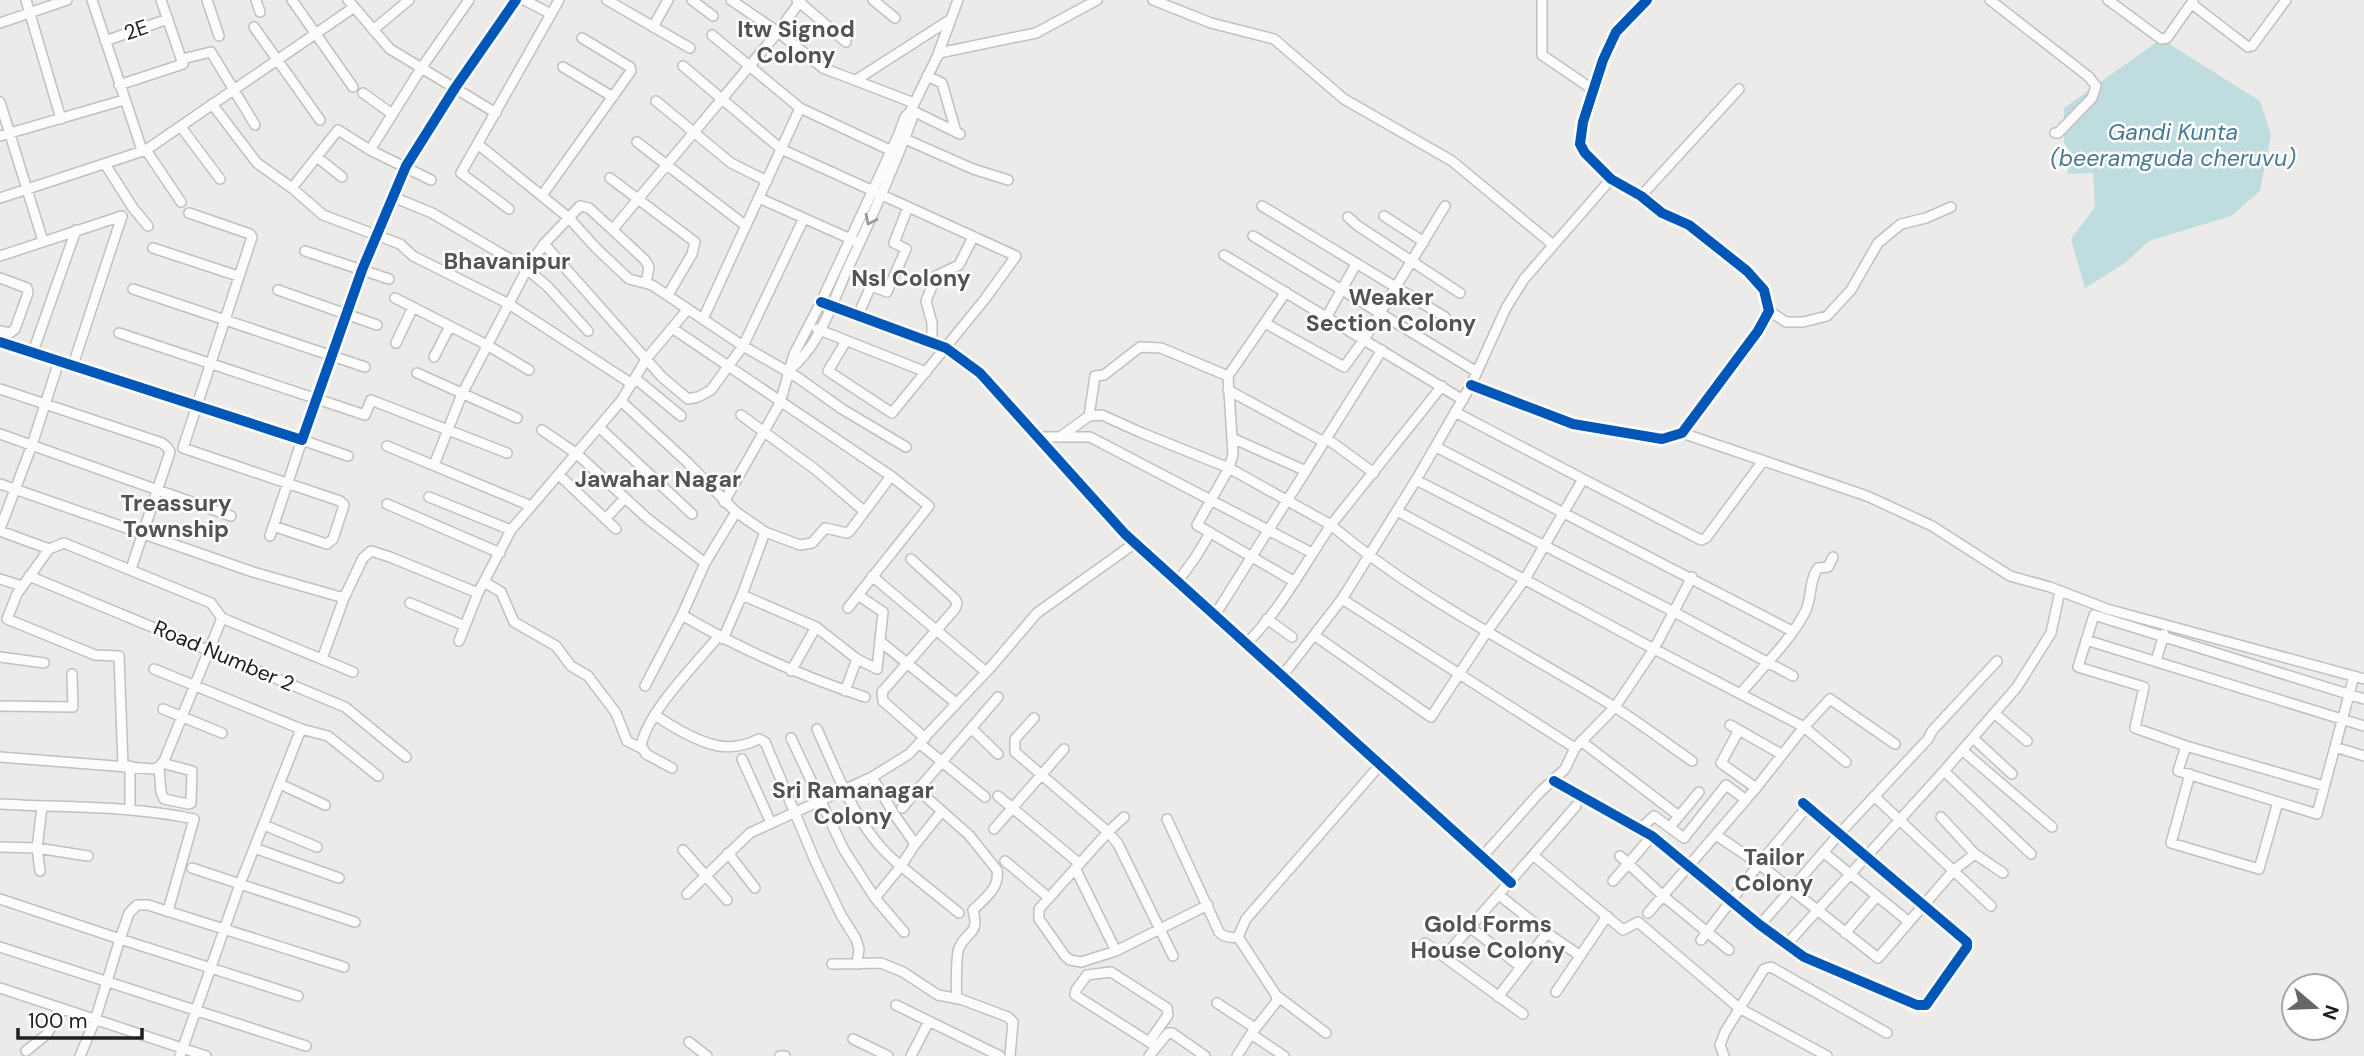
<svg xmlns="http://www.w3.org/2000/svg" width="2364" height="1056" font-family="'DM Sans',sans-serif">
<style>
.water{fill:#bfdcde}
.lines{fill:none;stroke-linecap:round;stroke-linejoin:round}
.minor-casing{stroke:#c1c0bf;stroke-width:12}
.minor{stroke:#fcfcfc;stroke-width:9}
.cycleway-casing{stroke:#fff;stroke-width:15}
.cycleway{stroke:#0057b8;stroke-width:10}
.oneway{stroke:#999}
.labels{text-anchor:middle;stroke-width:5;stroke-linejoin:round;paint-order:stroke}
.street-label{font-size:21px;fill:#202020;stroke:#fff}
.neighbourhood-label{font-size:23px;font-weight:bold;fill:#535353;stroke:#fff}
.water-label{font-size:23px;font-style:italic;fill:#4a7990;stroke:#fff}
</style>
<rect width="100%" height="100%" fill="#edebe9"/>
<path class="water" d="M 2161,39 L 2260,101 L 2271,135 L 2260,191 L 2231,216 L 2149,241 L 2125,263 L 2085,288 L 2071,239 L 2095,207 L 2093,173 L 2067,174 L 2072,154 L 2064,143 L 2064,108 Z"/>
<g class="lines">
<g class="minor-casing">
<path id="minor" d="M 26,0 L 61,119
M 92,0 L 142,150
M 207,0 L 219,36
M 256,0 L 260,12
M 292,0 L 353,87
M 348,0 L 390,49 L 496,113
M 524,0 L 551,14
M 607,0 L 690,48
M 692,0 L 713,16
M 731,0 L 778,32 L 823,68 L 914,103
M 797,0 L 846,42
M 873,0 L 895,18
M 1153,0 L 1211,23 L 1274,39 L 1344,99 L 1452,161 L 1552,244
M 1542,0 L 1542,55 L 1592,89
M 1990,0 L 2089,77 L 2096,86 L 2092,98 L 2058,133 L 2055,133
M 2108,0 L 2161,39 L 2167,38 L 2193,1
M 2192,4 L 2248,47 L 2252,46 L 2286,0
M 0,23 L 67,0
M 254,27 L 320,120
M 653,27 L 668,0
M 373,30 L 409,0
M 712,35 L 800,108 L 894,152
M 105,41 L 168,19
M 938,56 L 939,53 L 1036,33 L 1097,0
M 182,59 L 211,52 L 255,125
M 683,66 L 781,149 L 1016,256 L 985,299 L 892,413 L 828,371 L 846,341
M 563,67 L 613,97
M 927,76 L 942,83 L 956,132
M 856,80 L 951,19
M 119,85 L 183,64 L 161,0
M 363,93 L 392,114
M 656,101 L 731,163 L 767,181
M 0,102 L 43,241
M 212,104 L 257,163 L 292,188 L 323,215 L 400,244 L 413,256 L 509,304 L 632,384
M 911,110 L 960,134
M 181,127 L 220,179
M 0,136 L 124,100
M 905,139 L 973,169 L 1008,180
M 637,142 L 746,226
M 479,145 L 569,218 L 596,248 L 629,279 L 652,285 L 743,346 L 797,377 L 842,409 L 906,447
M 146,150 L 181,202
M 370,150 L 422,67 L 469,0
M 317,157 L 342,177
M 105,164 L 133,208 L 148,226
M 610,178 L 695,242 L 692,254 L 668,295
M 292,188 L 338,130 L 370,150 L 431,180
M 543,194 L 631,71 L 630,67 L 582,38
M 1641,196 L 1739,89
M 393,197 L 432,213 L 527,269 L 548,287 L 588,331
M 0,198 L 146,150 L 353,8
M 759,198 L 855,241
M 1262,206 L 1445,317
M 509,209 L 461,173 L 559,0
M 189,213 L 250,234 L 252,237 L 183,448 L 340,501 L 344,505 L 333,539 L 327,544 L 273,526
M 1384,216 L 1424,242
M 1348,217 L 1358,226 L 1460,293
M 613,229 L 778,32 L 801,0
M 1253,236 L 1477,372
M 544,244 L 662,377 L 688,399 L 698,397 L 711,390 L 743,346 L 804,218
M 153,248 L 238,276
M 305,251 L 389,279
M 1224,255 L 1463,400
M 0,256 L 122,216 L 73,365
M 0,278 L 27,288 L 28,293 L 15,329 L 10,333 L 0,331
M 133,289 L 365,367
M 278,290 L 377,325
M 1286,292 L 1228,376 L 1233,454 L 1229,468 L 1197,525 L 1295,582
M 395,298 L 487,345 L 529,370
M 821,302 L 946,348 L 980,373 L 1125,534 L 1511,883
M 1769,311 L 1786,322 L 1803,322 L 1827,316 L 1851,290 L 1878,243 L 1901,224 L 1926,218 L 1951,207
M 858,315 L 871,286 L 887,292 L 906,249 L 894,243 L 908,207
M 1326,318 L 1356,264
M 703,319 L 800,108
M 1265,323 L 1344,367 L 1363,341 L 1445,206
M 672,328 L 891,476 L 929,506 L 858,595 L 883,612 L 877,669 L 857,659
M 817,329 L 926,372
M 119,333 L 365,415 L 371,400 L 507,453
M 0,342 L 302,440 L 362,270 L 406,166 L 455,88 L 516,0
M 932,342 L 932,323 L 926,301 L 936,276 L 959,265 L 973,237
M 396,343 L 413,307
M 33,352 L 76,230
M 434,357 L 450,326
M 789,370 C 820,346 832,303 848,268 C 871,219 893,170 912,119 L 910,112
M 417,373 L 517,418
M 636,379 L 681,416
M 1471,385 L 1573,424 L 1662,439 L 1682,433 L 1758,331 L 1769,311 L 1764,290 L 1747,271 L 1689,225 L 1662,213 L 1641,196 L 1611,179 L 1585,153 L 1580,144 L 1583,122 L 1603,60 L 1616,32 L 1647,0
M 0,389 L 162,443 L 167,447 L 170,452 L 131,569
M 1228,390 L 1324,442
M 621,401 L 687,462 L 736,512 L 765,532 L 800,545 L 812,543 L 825,528 L 847,533 L 850,531 L 891,476
M 1455,412 L 1583,479
M 741,415 L 816,470 L 864,511
M 1089,416 L 1095,376 L 1104,375 L 1140,347 L 1161,348 L 1228,376
M 600,428 L 692,514
M 542,430 L 577,454 L 648,519 L 705,563
M 1682,433 L 1867,496 L 1932,526 L 2010,576 L 2050,587 L 2107,609 L 2364,679
M 0,434 L 231,516
M 1039,437 L 1090,437 L 1312,553
M 1060,437 L 1089,416 L 1102,415 L 1142,433 L 1229,468 L 1331,525 L 1442,386
M 1232,438 L 1306,471
M 1326,438 L 1374,473
M 387,446 L 531,506
M 1436,447 L 1792,631
M 434,465 L 462,394 L 527,269 L 544,244 L 580,206 L 589,208 L 645,260 L 649,267 L 646,283
M 559,475 L 616,529
M 1416,480 L 1674,612 L 1793,676
M 0,484 L 253,572 L 344,598 L 322,659
M 429,497 L 511,530
M 724,502 L 780,403 L 794,354 L 821,302 L 898,136 L 905,117 L 910,112 L 937,57 L 958,0
M 387,504 L 500,553
M 1397,511 L 1654,649 L 1804,727 L 1846,762
M 736,512 L 705,563 L 682,615 C 740,649 801,676 865,697
M 605,519 L 625,498
M 0,529 L 32,445 L 59,361
M 0,531 L 49,549 L 64,543 L 211,603 L 222,618 L 353,672
M 270,536 L 302,440 L 348,456
M 49,549 L 17,594 L 7,619 L 95,655 L 119,656 L 123,765
M 911,559 L 955,599 L 957,603 L 955,609 L 882,692 L 883,701 L 925,738
M 29,576 L 345,707 L 406,757
M 872,576 L 986,672
M 0,579 L 22,586
M 1178,581 L 1195,558 L 1210,533
M 484,582 L 501,592 L 514,622 L 556,646 L 571,666 L 588,676 L 616,713 L 627,741 L 643,749
M 742,595 L 765,532
M 344,598 L 363,558 L 371,551 L 390,557 L 478,593
M 1342,599 L 1575,748 L 1565,769 L 1540,792 L 1481,858
M 410,603 L 465,626
M 848,608 L 858,595
M 1215,615 L 1382,350
M 1267,619 L 1292,637
M 1314,635 L 1431,717 L 1486,633 L 1525,579 L 1583,479 L 1701,540 L 1706,538 L 1763,461
M 723,639 L 742,595 L 816,627 L 857,659 L 845,691
M 2086,640 L 2364,726
M 459,641 L 478,593 L 511,530 L 621,401 L 647,358 L 688,309
M 881,642 L 956,703
M 1247,643 C 1281,609 1304,565 1331,525 C 1417,598 1518,647 1613,706 C 1640,723 1666,743 1692,761
M 0,657 L 44,663
M 2156,661 L 2164,634
M 154,669 L 301,729 L 240,884 L 355,922
M 791,671 L 816,627
M 1283,675 L 1342,599 L 1416,480 L 1471,385 L 1506,308 L 1524,279 L 1611,179
M 645,686 L 682,615
M 1740,694 C 1760,670 1793,638 1806,610 C 1812,597 1809,580 1818,568 L 1828,567 L 1833,557
M 0,706 L 73,707 L 72,674
M 163,709 L 222,733
M 1994,713 L 2027,741
M 655,714 C 662,721 671,725 679,730 C 706,745 729,754 759,739 L 765,742 L 816,863 L 841,915 L 856,939 L 859,949 L 857,964
M 1034,718 L 1015,739 L 1015,752 L 1108,832 L 1118,844 L 1173,956
M 1730,725 L 1781,754
M 971,728 L 998,754
M 301,729 L 328,736 L 378,776
M 817,729 C 839,777 858,833 901,866 L 914,846 L 913,841 L 894,814 L 872,777
M 1739,730 L 1721,763 L 1756,788
M 791,738 L 844,850 L 875,898
M 1973,738 L 2012,774
M 1581,741 L 1679,816
M 919,743 L 985,797
M 2186,746 L 2178,771 L 2317,814 L 2354,676
M 2335,747 L 2364,756
M 1575,748 L 1615,707 L 1654,649 L 1692,577
M 1962,750 L 2052,827
M 0,757 L 153,769 L 159,767 L 164,761 L 222,618
M 742,759 L 771,823
M 159,767 L 161,792 L 164,799 L 188,804 L 191,803 L 192,771 L 162,763
M 672,768 L 646,754 L 641,745 C 649,710 695,665 718,637
M 1944,771 L 2017,687 L 2051,633 L 2060,591
M 2190,774 L 2171,843 L 2259,869 L 2278,802
M 1554,781 L 1652,836 L 1760,925 L 1804,957 L 1917,1005 L 1926,1005 L 1967,947 L 1967,942 L 1803,803
M 280,784 L 325,805
M 2324,786 L 2186,746 L 2135,728 L 2144,687 L 2078,667 L 2094,615 L 2364,699
M 918,790 L 969,835 L 997,870 C 1000,888 985,898 973,910 C 980,935 967,930 959,948 C 956,955 956,990 957,999
M 998,796 L 1080,864
M 1874,796 L 1991,906
M 0,804 C 66,808 128,805 194,819 L 168,911
M 902,808 L 998,697
M 130,809 L 130,766
M 1124,817 L 1108,832 L 1039,909 L 1039,919 L 1065,956 L 1070,960 L 1081,962 L 1116,951 L 1208,905
M 1941,817 L 1975,854 L 2003,873
M 1167,819 L 1219,932 C 1224,938 1231,938 1238,937
M 264,825 L 317,847
M 1670,827 L 1699,792
M 994,829 L 1064,749
M 1640,829 L 1654,816 L 1684,838 L 1726,785 L 1746,800
M 1716,835 L 1759,864 L 1878,958 L 1954,870 L 1975,854
M 914,846 L 942,811
M 0,847 L 37,848 L 88,856
M 254,848 L 339,878
M 683,850 L 727,900
M 1823,852 L 1909,922
M 728,853 L 755,888
M 1534,856 L 1623,930 L 1638,922 L 1739,1008 L 1827,1056
M 1620,856 L 1662,895 L 1729,950
M 1005,861 L 1049,898
M 1076,870 L 1116,951
M 40,871 L 37,848 L 42,807
M 1613,881 L 1652,836
M 687,894 L 750,833 L 872,777 L 909,754 L 990,668 L 1037,613 L 1135,543
M 1499,895 L 1547,933 L 1579,955
M 0,899 L 120,939 L 95,1020 L 80,1056
M 1648,913 L 1756,788 L 1804,727 L 1830,699 L 1895,744
M 1760,925 L 1840,833 L 1928,739 L 1932,731 L 1997,661
M 1471,928 L 1521,967
M 904,932 L 875,898 L 901,866 L 959,913
M 1845,933 L 1877,896
M 1701,940 L 1759,864 L 1807,807
M 1425,943 L 1523,1014
M 1786,945 L 1944,771 L 2031,854
M 0,947 L 306,1046
M 1444,957 L 1576,806
M 832,964 L 881,963 L 903,972 L 938,995 L 960,999 L 1008,1017 L 1013,1022 L 1010,1056
M 0,988 L 206,1056
M 1556,992 L 1607,916
M 1276,995 L 1326,1033
M 298,996 L 120,939 L 129,913 L 137,905 L 148,905 L 344,967
M 1498,997 L 1547,933
M 1217,1003 L 1255,1028
M 896,1005 L 1000,1056
M 1251,1034 L 1284,1056
M 853,1039 L 888,1056
M 689,1042 L 707,1056
M 1149,1042 L 1168,1015 L 1167,1008 L 1111,972 L 1087,975 L 1076,990 L 1075,995 L 1149,1042 L 1156,1046
M 26,1051 L 46,1035 L 63,1009
M 180,1056 L 240,884 L 192,868
M 780,1056 L 785,1056
M 911,1056 L 929,1021
M 1149,1056 L 1168,1033 L 1172,1033 L 1205,1056
M 1237,1056 L 1251,1034 L 1277,1001 L 1276,995 L 1238,937 L 1246,919 L 1380,765
M 1724,1056 L 1720,1045 L 1725,1032 L 1764,969 L 1771,967 L 1887,1033"/>
</g>
<use href="#minor" class="minor"/>
<g class="cycleway-casing">
<path id="cycleway" d="M 821,302 L 946,348 L 980,373 L 1125,534 L 1511,883
M 0,342 L 302,440 L 362,270 L 406,166 L 455,88 L 516,0
M 1471,385 L 1573,424 L 1662,439 L 1682,433 L 1758,331 L 1769,311 L 1764,290 L 1747,271 L 1689,225 L 1662,213 L 1641,196 L 1611,179 L 1585,153 L 1580,144 L 1583,122 L 1603,60 L 1616,32 L 1647,0
M 1554,781 L 1652,836 L 1760,925 L 1804,957 L 1917,1005 L 1926,1005 L 1967,947 L 1967,942 L 1803,803"/>
</g>
<use href="#cycleway" class="cycleway"/>
</g>
<defs><path id="oneway-chevron" d="M-2-3.5L2.5 0L-2 3.5" fill="none" stroke-width="1.6" stroke-linecap="round" stroke-linejoin="round" transform="scale(1.75)"/></defs>
<use class="oneway" href="#oneway-chevron" transform="translate(870 220) rotate(116)"/>
<g class="labels">
<g class="street-label">
<text transform="translate(136 30) rotate(-19)" y="7">2E</text>
<text transform="translate(224 656) rotate(23)" y="7">Road Number 2</text>
</g>
<g class="neighbourhood-label">
<text x="796" y="37">Itw Signod<tspan x="796" dy="26">Colony</tspan></text>
<text x="507" y="269">Bhavanipur</text>
<text x="911" y="286">Nsl Colony</text>
<text x="1391" y="305">Weaker<tspan x="1391" dy="26">Section Colony</tspan></text>
<text x="658" y="487">Jawahar Nagar</text>
<text x="176" y="511">Treassury<tspan x="176" dy="26">Township</tspan></text>
<text x="853" y="798">Sri Ramanagar<tspan x="853" dy="26">Colony</tspan></text>
<text x="1774" y="865">Tailor<tspan x="1774" dy="26">Colony</tspan></text>
<text x="1488" y="932">Gold Forms<tspan x="1488" dy="26">House Colony</tspan></text>
</g>
<g class="water-label">
<text x="2173" y="140">Gandi Kunta<tspan x="2173" dy="26">(beeramguda cheruvu)</tspan></text>
</g>
</g>
<g transform="translate(2315 1007) rotate(109)"><circle r="33" fill="#ffffff" stroke="#a6a6a6" stroke-width="2"/>
<path d="M0-5L12 26L0 18L-12 26Z" fill="#686766"/>
<text y="-10" font-size="19" font-weight="bold" text-anchor="middle" fill="#202020">N</text>
</g>
<path d="M18 1028v10h124v-10" fill="none" stroke="#202020" stroke-width="3.5"/>
<text x="28" y="1028" font-size="21" fill="#202020" stroke="#ffffff" stroke-width="5" paint-order="stroke">100 m</text>
</svg>
